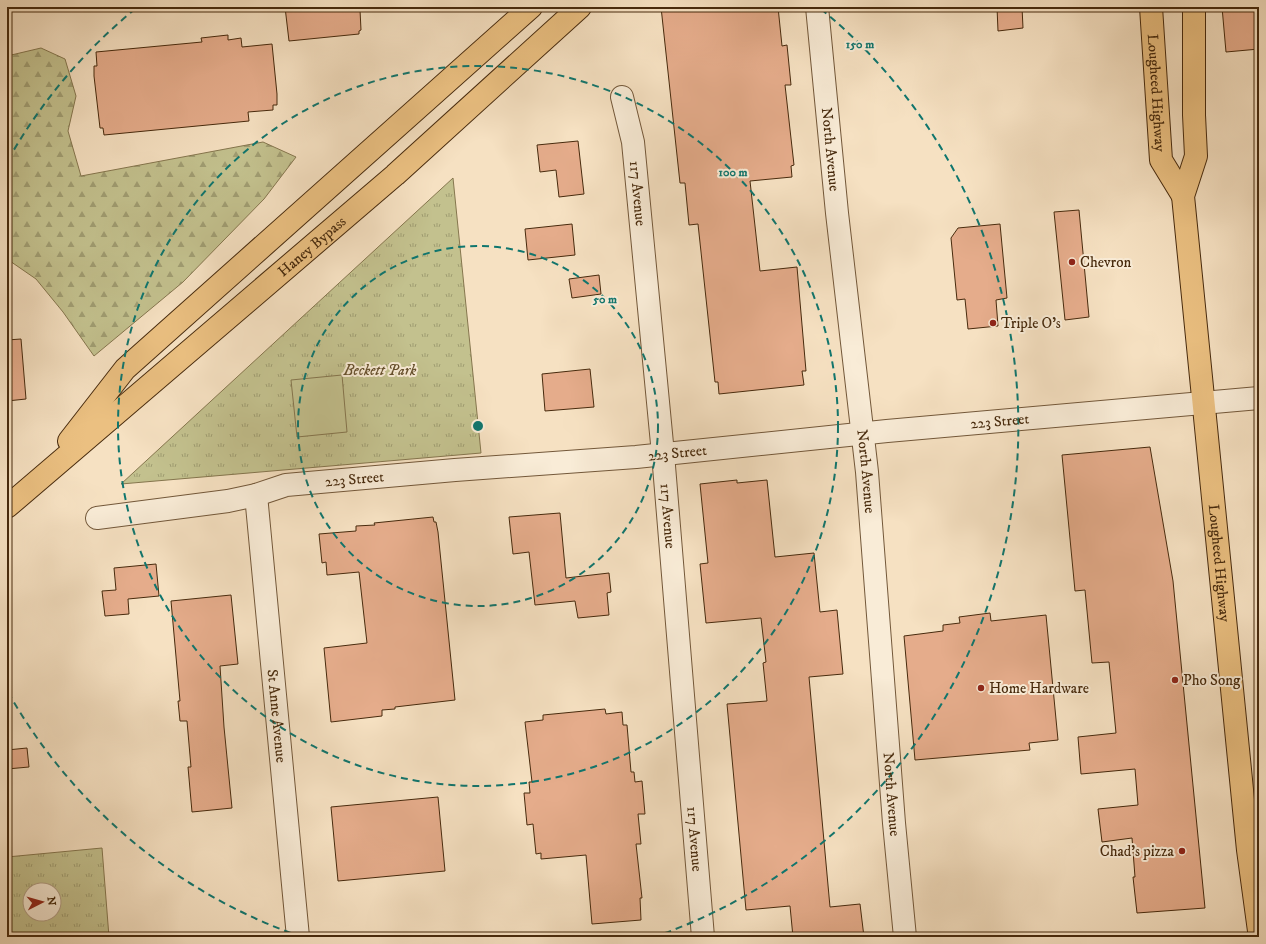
<svg xmlns="http://www.w3.org/2000/svg" width="1266" height="944" font-family="'IM FELL DW Pica',serif">
<style>
.grass{fill:url(#grass-tufts);stroke:#85764e;fill-rule:evenodd}
.forest{fill:url(#forest-firs);stroke:#85764e}
.garden{fill:#c3c18e;stroke:#85764e}
.building{fill:#e5ac8b;stroke:#472a0d}
.lines{fill:none;stroke-linecap:round;stroke-linejoin:round}
.minor-casing{stroke:#73583a;stroke-width:24}
.major-casing{stroke:#472a0d;stroke-width:24}
.highway-casing{stroke:#472a0d;stroke-width:24}
.minor{stroke:#f9ecd7;stroke-width:22}
.major{stroke:#ebc081;stroke-width:22}
.highway{stroke:#ebc081;stroke-width:22}
.ring{fill:none;stroke:#0f766e;stroke-width:2;stroke-dasharray:7 5}
.poi-dot{fill:#8f2418;stroke:#f9ecd7;stroke-width:1.5}
.labels{text-anchor:middle;stroke-width:4;stroke-linejoin:round;paint-order:stroke}
.street-label{font-size:15px;fill:#472a0d;stroke:#f9ecd7}
.poi-label{font-size:15px;fill:#472a0d;stroke:#f9ecd7;text-anchor:start}
.park-label{font-size:15px;font-style:italic;fill:#66502d;stroke:#f9ecd7}
.centre{fill:#0f766e;stroke:#f9ecd7;stroke-width:2}
.ring-label{font-size:12px;text-anchor:middle;font-weight:bold;fill:#0f766e;stroke:#f9ecd7;stroke-width:4;stroke-linejoin:round;paint-order:stroke}
</style>
<defs>
<pattern id="grass-tufts" width="24" height="20" patternUnits="userSpaceOnUse"><rect width="24" height="20" fill="#c3c18e"/><path d="M3 7l-1-3M5 7V3M7 7l1-3M15 17l-1-3M17 17v-4M19 17l1-3" fill="none" stroke="#a09d72"/></pattern>
<pattern id="forest-firs" width="22" height="20" patternUnits="userSpaceOnUse"><rect width="22" height="20" fill="#c3c18e"/><path d="M5 1l3.5 6h-7zM16 11l3.5 6h-7z" fill="#a09d72"/></pattern>
</defs>
<rect width="100%" height="100%" fill="#f6e1c2"/>
<filter id="stains"><feTurbulence type="fractalNoise" baseFrequency=".005" numOctaves="4"/><feColorMatrix values="0 0 0 0 .2 0 0 0 0 .09 0 0 0 0 .02 0 0 0 .5 -.17"/></filter>
<radialGradient id="worn" r=".72"><stop offset=".6" stop-color="#630" stop-opacity="0"/><stop offset="1" stop-color="#630" stop-opacity=".3"/></radialGradient>
<path class="grass" d="M 453,178 L 481,453 L 121,484 Z
M 102,848 L 109,937 L 7,937 L 7,857 ZM 30,890 L 54,890 L 54,914 L 30,914 Z"/>
<path class="forest" d="M 41,48 L 65,59 L 76,96 L 68,131 L 81,176 L 263,142 L 296,157 L 264,199 L 183,282 L 94,356 L 63,312 L 36,279 L 7,259 L 7,56 Z"/>
<path class="garden" d="M 342,375 L 347,432 L 297,437 L 291,380 Z"/>
<path class="building" d="M 285,7 L 356,7 L 356,10 L 360,10 L 361,30 L 359,31 L 359,34 L 289,41 Z
M 661,7 L 778,7 L 782,46 L 787,45 L 791,85 L 785,85 L 794,165 L 791,166 L 792,177 L 750,181 L 760,271 L 797,267 L 806,371 L 802,371 L 804,385 L 719,394 L 718,382 L 715,382 L 698,224 L 689,225 L 685,183 L 680,183 Z
M 997,7 L 1022,7 L 1023,28 L 998,31 Z
M 1222,7 L 1259,7 L 1259,49 L 1226,52 Z
M 228,35 L 228,40 L 241,38 L 242,47 L 272,44 L 277,94 L 277,105 L 273,105 L 273,110 L 248,112 L 249,121 L 104,135 L 103,128 L 100,128 L 94,76 L 94,66 L 97,66 L 96,52 L 202,42 L 201,38 Z
M 578,141 L 584,194 L 559,197 L 556,170 L 540,172 L 537,145 Z
M 1079,210 L 1089,317 L 1065,320 L 1054,212 Z
M 572,224 L 575,255 L 528,260 L 525,229 Z
M 1000,224 L 1007,298 L 996,300 L 998,326 L 968,329 L 965,299 L 957,300 L 951,238 L 958,228 Z
M 599,275 L 601,294 L 572,298 L 569,279 Z
M 21,339 L 26,399 L 7,401 L 7,340 Z
M 590,369 L 594,407 L 545,411 L 542,374 Z
M 1150,447 L 1173,581 L 1205,908 L 1137,913 L 1133,877 L 1135,877 L 1132,838 L 1102,842 L 1098,809 L 1138,805 L 1135,769 L 1081,774 L 1078,737 L 1116,733 L 1109,662 L 1092,663 L 1085,590 L 1075,591 L 1062,455 Z
M 737,480 L 737,483 L 767,480 L 775,557 L 814,553 L 820,612 L 837,610 L 843,674 L 809,677 L 830,907 L 860,904 L 864,937 L 793,937 L 790,906 L 746,910 L 727,704 L 767,701 L 763,663 L 766,662 L 761,618 L 706,623 L 700,564 L 708,563 L 700,484 Z
M 560,513 L 566,578 L 609,573 L 611,592 L 607,593 L 609,615 L 578,618 L 575,601 L 535,605 L 529,552 L 513,554 L 509,517 Z
M 433,517 L 434,522 L 436,522 L 438,532 L 455,700 L 395,707 L 395,709 L 382,710 L 382,716 L 331,722 L 324,648 L 367,643 L 359,572 L 327,575 L 326,562 L 322,563 L 319,534 L 356,531 L 356,526 L 375,525 L 374,523 Z
M 156,564 L 159,596 L 128,599 L 129,614 L 105,616 L 102,591 L 116,590 L 114,568 Z
M 231,595 L 238,664 L 220,666 L 224,727 L 232,808 L 192,812 L 188,767 L 191,767 L 187,721 L 180,721 L 178,701 L 180,701 L 171,601 Z
M 990,613 L 991,621 L 1046,615 L 1058,740 L 1029,743 L 1030,750 L 915,760 L 904,636 L 943,631 L 943,625 L 960,623 L 959,617 Z
M 605,709 L 606,714 L 622,712 L 623,725 L 627,725 L 631,772 L 634,772 L 635,782 L 642,781 L 645,814 L 638,814 L 641,844 L 636,844 L 642,898 L 640,898 L 641,920 L 592,924 L 586,855 L 541,859 L 541,853 L 536,854 L 533,824 L 527,825 L 524,793 L 530,793 L 529,782 L 532,782 L 525,722 L 543,720 L 543,715 Z
M 27,748 L 29,767 L 7,769 L 7,750 Z
M 438,797 L 445,871 L 338,881 L 331,807 Z"/>
<g class="lines">
<g class="minor-casing">
<g id="minor">
<path id="s1" d="M 817,7 L 837,213 L 867,472 L 894,823 L 905,937"/>
<path id="s2" d="M 622,97 L 633,142 L 663,454 L 703,937"/>
<path id="s3" d="M 256,495 L 298,937"/>
<path id="s4" d="M 97,518 L 228,501 L 256,495 L 286,485 L 455,470 L 636,457 L 887,431 L 1259,398"/>
</g>
</g>
<g class="major-casing">
<g id="major">
<path id="s5" d="M 1151,7 L 1161,160 L 1183,196"/>
<path id="s6" d="M 1194,7 L 1194,115 L 1196,156 L 1183,196 L 1248,850 L 1259,931"/>
</g>
</g>
<g class="highway-casing">
<g id="highway">
<path d="M 69,441 L 125,369 L 531,7"/>
<path id="s7" d="M 7,507 L 395,175 L 580,7"/>
</g>
</g>
<use href="#minor" class="minor"/>
<use href="#major" class="major"/>
<use href="#highway" class="highway"/>
</g>
<g class="ring">
<circle cx="478" cy="426" r="180"/>
<circle cx="478" cy="426" r="360"/>
<path d="M302 937A540 540 0 0 1 8 692M8 160A540 540 0 0 1 135 9M821 9A540 540 0 0 1 654 937"/>
</g>
<g class="poi-dot">
<circle cx="1072" cy="262" r="4"/>
<circle cx="993" cy="323" r="4"/>
<circle cx="1175" cy="680" r="4"/>
<circle cx="981" cy="688" r="4"/>
<circle cx="1182" cy="851" r="4"/>
</g>
<g class="labels">
<g class="street-label">
<text dy="5" stroke="none"><textPath href="#s5" startOffset="86">Lougheed Highway</textPath></text>
<text dy="5" stroke="none"><textPath href="#s1" startOffset="143">North Avenue</textPath></text>
<text dy="5" stroke="none"><textPath href="#s2" startOffset="98">117 Avenue</textPath></text>
<text dy="5" stroke="none"><textPath href="#s7" startOffset="401">Haney Bypass</textPath></text>
<text dy="5" stroke="none"><textPath href="#s4" startOffset="909">223 Street</textPath></text>
<text dy="5" stroke="none"><textPath href="#s4" startOffset="585">223 Street</textPath></text>
<text dy="5" stroke="none"><textPath href="#s1" startOffset="467">North Avenue</textPath></text>
<text dy="5" stroke="none"><textPath href="#s4" startOffset="261">223 Street</textPath></text>
<text dy="5" stroke="none"><textPath href="#s2" startOffset="422">117 Avenue</textPath></text>
<text dy="5" stroke="none"><textPath href="#s6" startOffset="560">Lougheed Highway</textPath></text>
<text dy="5" stroke="none"><textPath href="#s3" startOffset="222">St Anne Avenue</textPath></text>
<text dy="5" stroke="none"><textPath href="#s1" startOffset="791">North Avenue</textPath></text>
<text dy="5" stroke="none"><textPath href="#s2" startOffset="746">117 Avenue</textPath></text>
</g>
<g class="poi-label">
<text x="1080" y="267">Chevron</text>
<text x="1001" y="328">Triple O's</text>
<text x="1183" y="685">Pho Song</text>
<text x="989" y="693">Home Hardware</text>
<text x="1174" y="856" text-anchor="end">Chad's pizza</text>
</g>
<g class="park-label">
<text x="380" y="375">Beckett Park</text>
</g>
</g>
<circle cx="478" cy="426" r="6" class="centre"/>
<g class="ring-label">
<text x="860" y="48">150 m</text>
<text x="733" y="176">100 m</text>
<text x="605" y="303">50 m</text>
</g>
<rect width="1266" height="944" fill="none" stroke="#f6e1c2" stroke-width="24"/>
<rect x="8" y="8" width="1250" height="928" fill="none" stroke="#472a0d" stroke-width="2"/>
<rect x="12" y="12" width="1242" height="920" fill="none" stroke="#472a0d"/>
<g transform="translate(42 902) rotate(84)"><circle r="19" fill="#f9ecd7" stroke="#b29e86"/>
<path d="M0-3L7 15L0 10L-7 15Z" fill="#8f2418"/>
<text y="-6" font-size="11" font-weight="bold" text-anchor="middle" fill="#472a0d">N</text>
</g>
<rect width="100%" height="100%" filter="url(#stains)"/>
<rect width="100%" height="100%" fill="url(#worn)"/>
</svg>
